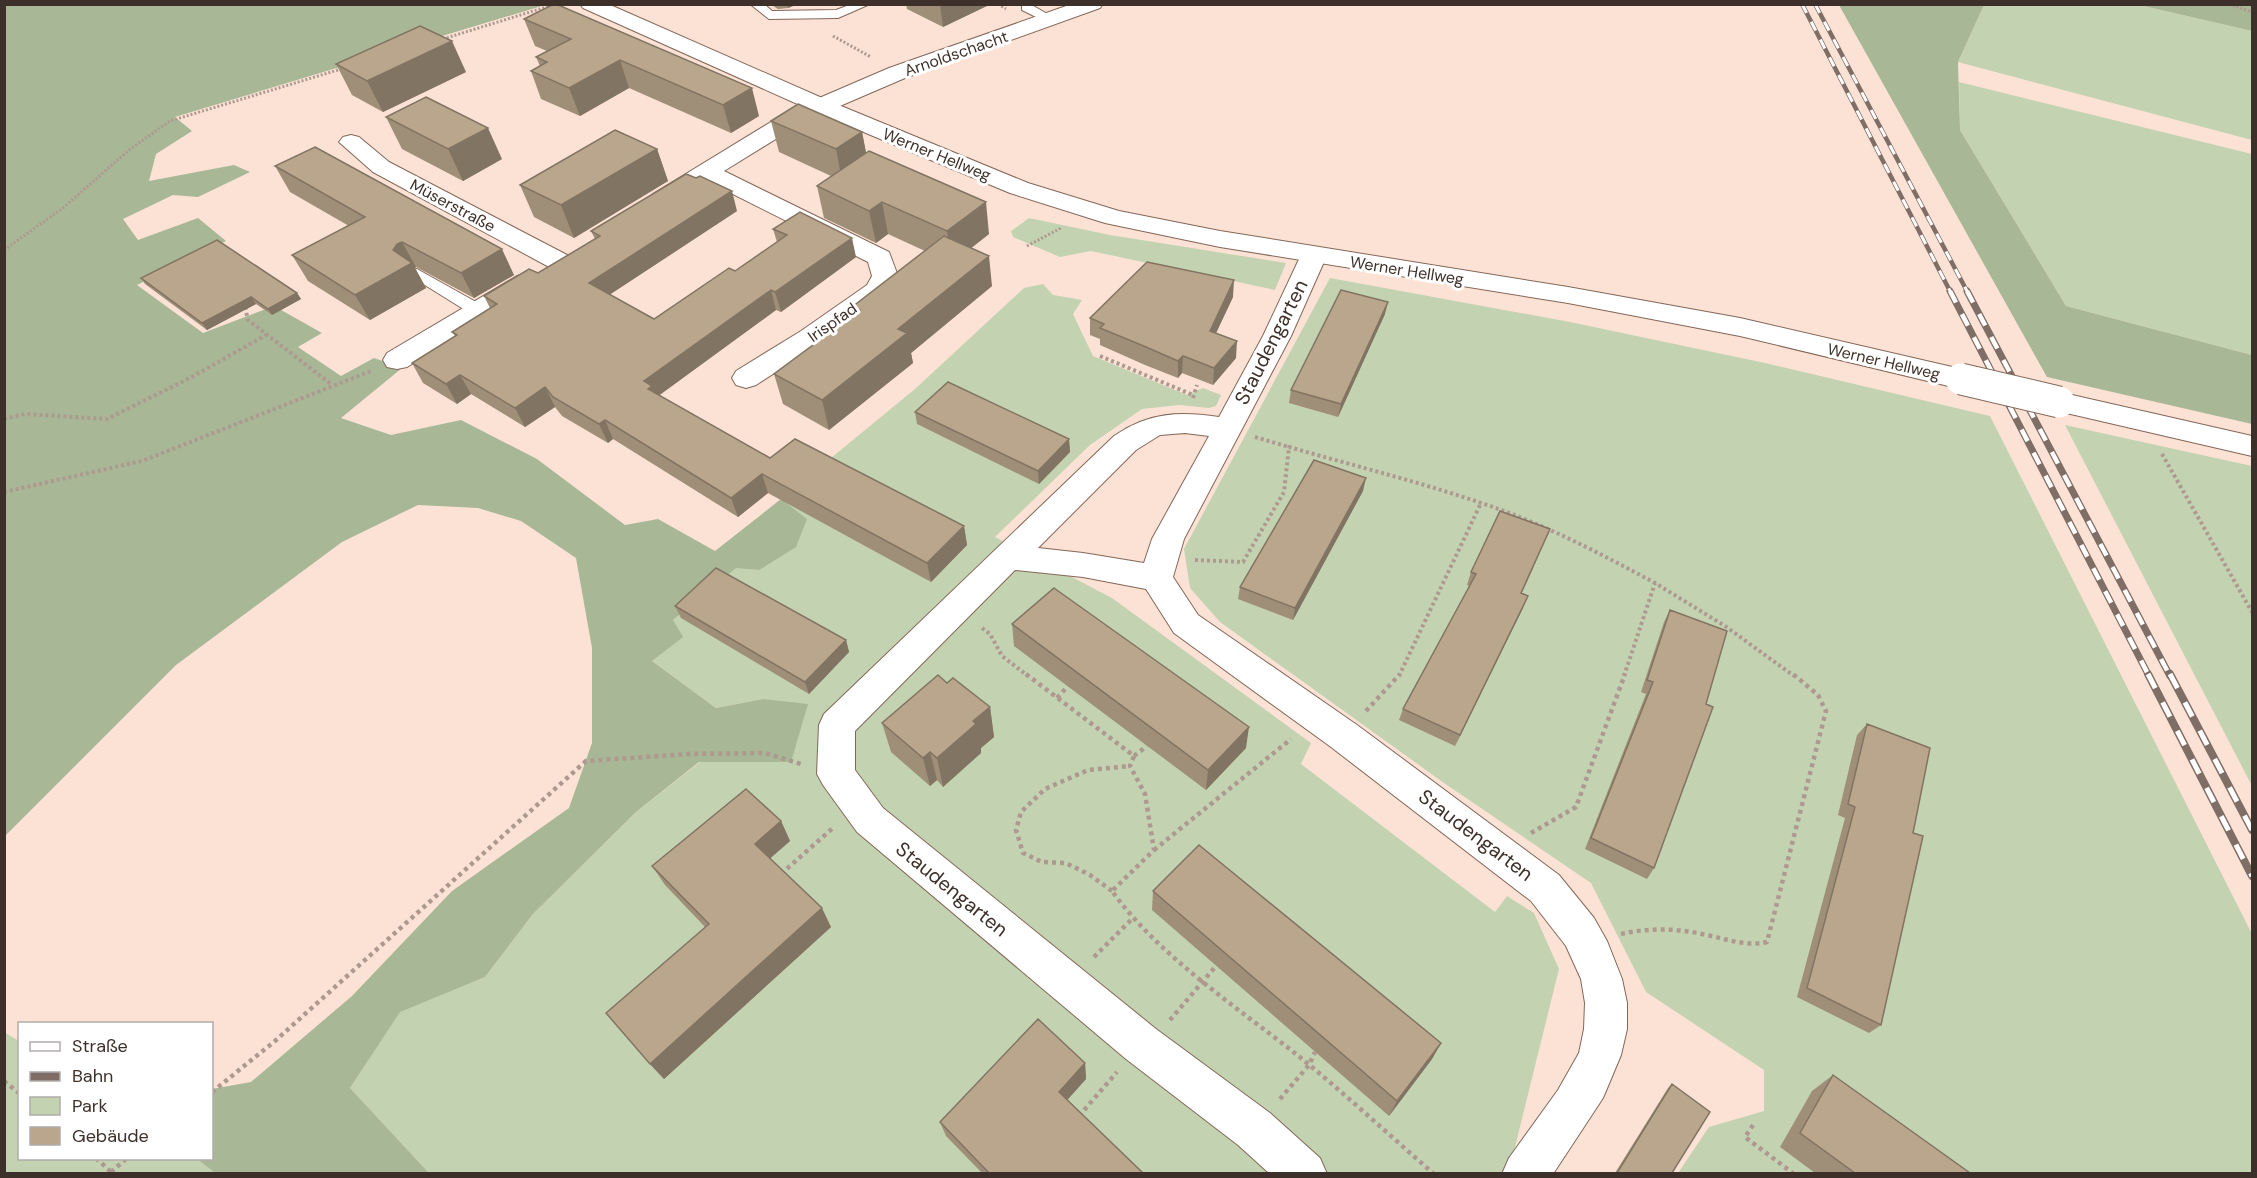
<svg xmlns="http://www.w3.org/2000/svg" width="2257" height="1178" font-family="'DM Sans',sans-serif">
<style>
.green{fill:#c3d3b1}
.forest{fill:#a8b795}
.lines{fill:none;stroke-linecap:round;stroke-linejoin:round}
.service-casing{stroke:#836759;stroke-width:2}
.minor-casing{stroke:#836759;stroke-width:2}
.secondary-casing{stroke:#836759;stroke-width:2}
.path-far2{stroke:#ae998f;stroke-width:3;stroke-dasharray:2 2;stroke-linecap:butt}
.path-far1{stroke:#ae998f;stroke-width:4;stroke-dasharray:3 3;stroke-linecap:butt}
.path{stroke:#ae998f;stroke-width:4.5;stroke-dasharray:4 4;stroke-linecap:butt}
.service{fill:#fff;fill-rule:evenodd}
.minor{fill:#fff;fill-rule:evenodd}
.secondary{fill:#fff;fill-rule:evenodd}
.rail-far2-casing{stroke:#7f6e66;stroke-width:4.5}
.rail-far1-casing{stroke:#7f6e66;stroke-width:7}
.rail-casing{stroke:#7f6e66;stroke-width:8}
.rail-far2{stroke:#fff;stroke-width:3;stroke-dasharray:10;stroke-linecap:butt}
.rail-far1{stroke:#fff;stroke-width:4.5;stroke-dasharray:13;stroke-linecap:butt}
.rail{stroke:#fff;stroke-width:5;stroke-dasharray:16;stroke-linecap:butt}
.secondary-bridge-casing{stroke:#836759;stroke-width:33;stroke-linecap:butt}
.secondary-bridge{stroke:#fff;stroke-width:31}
.wall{fill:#9f8f78}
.shaded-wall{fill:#827462}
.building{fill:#b9a68c;stroke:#827462;stroke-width:1.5}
.labels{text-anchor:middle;stroke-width:6;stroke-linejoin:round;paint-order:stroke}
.far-street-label{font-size:16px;fill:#3d302a;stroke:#fff}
.street-label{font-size:20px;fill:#3d302a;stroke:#fff}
</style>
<rect width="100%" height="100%" fill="#fce2d5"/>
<path class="green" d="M 1984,5 L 2139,5 L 2252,31 L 2252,140 L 1958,62 Z
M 1959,82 L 2252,154 L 2252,355 L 2066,306 L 1960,130 Z
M 1029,218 L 1110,235 L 1286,263 L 1275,290 L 1091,251 L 1060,257 L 1013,237 L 1011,231 Z
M 1330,278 L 1570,322 L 1765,363 L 1990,416 L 2252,934 L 2252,1173 L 1678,1173 L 1709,1127 L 1764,1111 L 1764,1070 L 1646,992 L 1591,883 L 1444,783 L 1220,622 L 1190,588 L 1184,549 Z
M 1043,284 L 1053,295 L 1082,300 L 1073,314 L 1093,356 L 1187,395 L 1203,388 L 1221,395 L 1216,406 L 1209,408 L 1179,405 L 1142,409 L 1090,445 L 995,537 L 1112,598 L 1311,743 L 1301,764 L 1495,912 L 1507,896 L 1534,913 L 1559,969 L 1515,1147 L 1503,1173 L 429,1173 L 350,1088 L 400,1011 L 485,977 L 533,914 L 636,812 L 700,762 L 791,762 L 763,699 L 716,708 L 652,661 L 673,620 L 736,567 L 759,570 L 781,499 L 915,389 L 1024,288 Z
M 2065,425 L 2252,466 L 2252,786 Z
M 4,1032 L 19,1041 L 20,1158 L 197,1159 L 215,1173 L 5,1173 Z"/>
<path class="forest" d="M 5,5 L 545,5 L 175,117 L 192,131 L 156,154 L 149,181 L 234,165 L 250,172 L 198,197 L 173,195 L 123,219 L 138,240 L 198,218 L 226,241 L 137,285 L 203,333 L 274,306 L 322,333 L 298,347 L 341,376 L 374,358 L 402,368 L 341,418 L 391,435 L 461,420 L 537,459 L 625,525 L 658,519 L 715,551 L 781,499 L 807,519 L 796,547 L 759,570 L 736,568 L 673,620 L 683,637 L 652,661 L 716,708 L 763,699 L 808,704 L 791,762 L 699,762 L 636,812 L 533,914 L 485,977 L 400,1012 L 350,1088 L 429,1173 L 215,1173 L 197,1159 L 212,1158 L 212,1089 L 251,1082 L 352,996 L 452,891 L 569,808 L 592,743 L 592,648 L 576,558 L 521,521 L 478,508 L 418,505 L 342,542 L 176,665 L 5,836 Z
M 1839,5 L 1984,5 L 1958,62 L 1960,130 L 2066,306 L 2252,355 L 2252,424 L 2047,377 Z
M 2139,5 L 2252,5 L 2252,31 Z"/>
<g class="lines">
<g class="service-casing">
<path id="service" d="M 750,4 L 764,4 L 772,11 L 836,10 L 852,4 L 870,4 L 838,18 L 769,19 Z
M 1022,4 L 1030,4 L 1058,20 L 1056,23 L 1048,23 L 1022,10 Z
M 417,269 L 485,307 L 487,311 L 485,315 L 473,315 L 412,277 L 409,274 L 412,271 Z"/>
</g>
<g class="minor-casing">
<path id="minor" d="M 1072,4 L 1103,4 L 1100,8 L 905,78 L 805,121 L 724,171 L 889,252 L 898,276 L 886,296 L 821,343 L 756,385 L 746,388 L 736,385 L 732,378 L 736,371 L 801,331 L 867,285 L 872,276 L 868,262 L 707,181 C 691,191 673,209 653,204 L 650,199 L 653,194 L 789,111 L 889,68 Z
M 351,135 L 359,137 L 389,162 L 569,256 L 573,262 L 569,268 L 560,270 L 551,268 L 373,172 L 339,142 L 343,137 Z
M 1314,247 L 1323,249 L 1327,255 L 1291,336 L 1184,539 L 1173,577 L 1198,615 L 1357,725 L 1559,875 L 1594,918 L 1607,941 L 1622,979 L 1627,1003 L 1627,1029 L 1621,1055 L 1603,1098 L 1553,1174 L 1502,1174 L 1509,1158 L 1558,1090 L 1579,1053 L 1584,1029 L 1585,1003 L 1581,979 L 1566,946 L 1531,901 L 1331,747 L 1174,633 L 1146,589 L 1083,577 L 1015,570 L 855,731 L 855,770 L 883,808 L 1156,1029 L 1270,1113 L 1320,1158 L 1327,1174 L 1270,1174 L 1238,1145 L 1126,1059 L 857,832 L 823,785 L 817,774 L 819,725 L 824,714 L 1114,436 C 1148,412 1180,411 1219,417 L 1263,336 L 1301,255 L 1305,249 ZM 1185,433 L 1209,436 L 1152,539 L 1144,563 L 1083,553 L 1038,548 L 1136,450 L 1160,435 Z
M 526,274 L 535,276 L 539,282 L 535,288 L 407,367 L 397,369 L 387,367 L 383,360 L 387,353 L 517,276 Z"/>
</g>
<g class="secondary-casing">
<path id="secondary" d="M 580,4 L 608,4 L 829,101 L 1028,183 L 1119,211 L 1220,231 L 1568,287 L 1740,318 L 1961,369 L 1971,372 L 1975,379 L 1971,386 L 1961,389 L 1740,336 L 1568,303 L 1220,247 L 1105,223 L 1010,193 L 813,111 L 583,8 Z
M 2059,392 L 2252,436 L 2252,456 L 2049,409 L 2045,402 L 2049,395 Z"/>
</g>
<path class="path-far2" d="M 998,4 L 1006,9
M 2229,4 L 2252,12
M 833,36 L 871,57
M 443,39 L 556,4
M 1027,246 L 1061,228
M 4,250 L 63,208 L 129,150 L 170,121 L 341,69"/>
<path class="path-far1" d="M 245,307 L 248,320 L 331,384
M 1100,356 L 1193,395
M 1193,398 L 1197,385
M 4,419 L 25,414 L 107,419 L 190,378 L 266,335
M 1255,437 L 1289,447
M 2162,454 L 2252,612
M 4,492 L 142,461 L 371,371
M 1195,560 L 1243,562 L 1284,492 L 1289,447 C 1362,468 1436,486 1507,512 C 1559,532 1607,557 1655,583
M 982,628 L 990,634 L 1002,656 L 1028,676
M 1399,676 L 1481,503
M 1624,676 L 1655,583 L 1725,626 L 1794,676"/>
<path class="path" d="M 1026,674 L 1134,756 L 1130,766 L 1145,794 L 1154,850 L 1112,891 C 1157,954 1235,1006 1296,1054 C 1343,1092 1388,1134 1434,1174
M 1057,698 L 1068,686
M 1366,711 L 1400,674
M 1134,756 L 1147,746
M 1531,833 L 1576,807 L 1625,674
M 1154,850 L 1291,739
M 781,874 L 834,827
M 1112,891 L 1090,875 L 1066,863 L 1042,862 L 1023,853 L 1016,830 L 1021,812 L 1045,789 L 1088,770 L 1130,766
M 1621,934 C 1647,928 1675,928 1702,934 C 1724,938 1744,947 1767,942 L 1826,711 L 1818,695 L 1793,674
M 1094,957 L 1132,919
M 1170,1020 L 1216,966
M 4,1081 L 20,1094
M 212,1092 L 275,1041 L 586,761 L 688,754 L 765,753 L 801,764
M 1280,1099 L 1309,1065 L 1315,1052
M 1079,1116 L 1117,1072
M 1753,1125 L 1745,1137 L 1794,1174
M 96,1158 L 113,1174
M 111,1172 L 127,1158"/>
<use href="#service" class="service"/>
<use href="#minor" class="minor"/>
<use href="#secondary" class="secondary"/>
<g class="rail-far2-casing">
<path id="rail-far2" d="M 1802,4 L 1951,293
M 1815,4 L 1968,293"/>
</g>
<g class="rail-far1-casing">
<path id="rail-far1" d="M 1950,291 L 2149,676
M 1967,291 L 2170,676"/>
</g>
<g class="rail-casing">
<path id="rail" d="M 2148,674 L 2252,876
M 2170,674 L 2252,830"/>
</g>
<use href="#rail-far2" class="rail-far2"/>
<use href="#rail-far1" class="rail-far1"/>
<use href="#rail" class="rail"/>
<g class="secondary-bridge-casing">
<path id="secondary-bridge" d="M 1961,379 L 2059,402"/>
</g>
<use href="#secondary-bridge" class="secondary-bridge"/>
</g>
<path class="wall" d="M 770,4 L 798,4 L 788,8 L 778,9 Z
M 906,4 L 991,4 L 943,27 L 907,9 Z
M 524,19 L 759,116 L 731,133 L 629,88 L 580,116 L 541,99 L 531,71 L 540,66 L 536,57 L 547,51 L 535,46 Z
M 336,64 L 466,72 L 383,112 L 352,95 Z
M 386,117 L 502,159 L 463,181 L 402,149 Z
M 771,121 L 862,132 L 866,153 L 989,234 L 971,248 L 992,286 L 911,353 L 913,363 L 829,430 L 783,404 L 774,374 L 854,315 L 852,307 L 925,251 L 888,234 L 876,243 L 824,218 L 817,186 L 831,176 L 779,152 Z
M 657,149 L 668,181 L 574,238 L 534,217 L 520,185 Z
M 275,166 L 514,275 L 474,298 L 416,267 L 415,268 L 426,288 L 370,320 L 308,281 L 292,255 L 349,226 L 290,192 Z
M 737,211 L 609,295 L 654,319 L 735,271 L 777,242 L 773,229 L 856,257 L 781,312 L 776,310 L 659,395 L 770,458 L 964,526 L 967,545 L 931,582 L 768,493 L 738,517 L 613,439 L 608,443 L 562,416 L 555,407 L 525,427 L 471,394 L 457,404 L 423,383 L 412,363 L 455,336 L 452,332 L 490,308 L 484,296 L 538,273 L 595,239 L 591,231 Z
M 141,278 L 297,293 L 301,299 L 272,315 L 256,304 L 207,330 L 145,284 Z
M 1233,297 L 1216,333 L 1236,358 L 1213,385 L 1182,373 L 1178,378 L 1145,365 L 1100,345 L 1100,339 L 1090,335 L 1090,318 Z
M 1385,314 L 1338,417 L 1289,403 L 1291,390 Z
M 915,412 L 1069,439 L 1070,452 L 1039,484 L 917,424 Z
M 1363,491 L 1293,620 L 1238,599 L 1240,587 Z
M 1550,529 L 1522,593 L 1523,608 L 1455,746 L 1399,720 L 1403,709 L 1470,586 L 1467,585 L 1471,572 Z
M 675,606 L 846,640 L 849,652 L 809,694 L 681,618 Z
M 1670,610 L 1654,868 L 1647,879 L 1585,849 L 1646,694 L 1641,692 L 1664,622 Z
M 1012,624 L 1246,748 L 1206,790 L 1014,646 Z
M 947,683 L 990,707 L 994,737 L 981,748 L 981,753 L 943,787 L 937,780 L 930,786 L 891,752 L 882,723 Z
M 1867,724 L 1913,833 L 1881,1025 L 1869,1033 L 1797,997 L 1845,818 L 1838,815 L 1857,735 Z
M 781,821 L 790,841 L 770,858 L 831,927 L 664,1079 L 650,1064 L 705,927 L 665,885 L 652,866 Z
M 1153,891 L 1441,1043 L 1432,1059 L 1389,1116 L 1152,910 Z
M 1085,1063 L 1086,1079 L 1067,1100 L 1143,1173 L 982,1173 L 946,1136 L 940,1122 Z
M 1833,1075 L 1970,1173 L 1815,1173 L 1780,1147 L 1812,1091 Z
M 1672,1084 L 1672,1173 L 1615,1173 L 1668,1088 Z"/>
<path class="shaded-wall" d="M 788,4 L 798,4 L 788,8 Z
M 941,4 L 991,4 L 943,27 L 940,5 Z
M 452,41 L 466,72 L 383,112 L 367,81 Z
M 620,60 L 629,88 L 580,116 L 569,88 Z
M 752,88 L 759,116 L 731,133 L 723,105 Z
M 488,128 L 502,159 L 463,181 L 448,149 Z
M 862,132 L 868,163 L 842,181 L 836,149 Z
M 657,149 L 668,181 L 574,238 L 561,205 Z
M 732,191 L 737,211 L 597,303 L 589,283 Z
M 882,202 L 888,234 L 876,243 L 869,211 Z
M 986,202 L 989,234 L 951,264 L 947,231 Z
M 852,238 L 856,257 L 781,312 L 775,292 Z
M 402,242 L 416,267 L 415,268 L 426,288 L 370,320 L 355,295 L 393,250 L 397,244 Z
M 502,249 L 514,275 L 474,298 L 461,273 Z
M 989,256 L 992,286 L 911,353 L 913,363 L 829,430 L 822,400 L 898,329 Z
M 1234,280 L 1233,297 L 1209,348 L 1210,331 Z
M 771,290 L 776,310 L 657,397 L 656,408 L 644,381 Z
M 297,293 L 301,299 L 272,315 L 268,309 Z
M 251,297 L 256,304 L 207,330 L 202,323 Z
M 1388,302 L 1385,314 L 1338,417 L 1341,404 Z
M 1237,341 L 1236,358 L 1213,385 L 1214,368 Z
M 1183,356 L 1182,373 L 1178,378 L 1178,361 Z
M 460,375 L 471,394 L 457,404 L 446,384 Z
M 545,387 L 555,407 L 525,427 L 515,408 Z
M 605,420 L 613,439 L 608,443 L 599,424 Z
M 1069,439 L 1070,452 L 1039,484 L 1038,471 Z
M 762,474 L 768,493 L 738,517 L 731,498 Z
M 1366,478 L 1363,491 L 1293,620 L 1295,608 Z
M 964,526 L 967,545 L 931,582 L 927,563 Z
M 1528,596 L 1523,608 L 1455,746 L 1460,735 Z
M 846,640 L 849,652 L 809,694 L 805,682 Z
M 990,707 L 994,737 L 981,748 L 981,753 L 943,787 L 937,758 L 973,721 Z
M 1249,727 L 1246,748 L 1206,790 L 1208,770 Z
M 930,752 L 937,780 L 930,786 L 923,758 Z
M 781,821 L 790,841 L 765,863 L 755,844 Z
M 822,908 L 831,927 L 664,1079 L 650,1064 Z
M 1441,1043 L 1432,1059 L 1389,1116 L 1397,1101 Z
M 1085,1063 L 1086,1079 L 1061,1107 L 1059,1092 Z"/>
<path class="building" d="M 554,4 L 556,4 L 752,88 L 723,105 L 620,60 L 569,88 L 531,71 L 547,62 L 536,57 L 571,39 L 524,19 Z
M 420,26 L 452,41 L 367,81 L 336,64 Z
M 426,97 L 488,128 L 448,149 L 386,117 Z
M 798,104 L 862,132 L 836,149 L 771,121 Z
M 615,130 L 657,149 L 561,205 L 520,185 Z
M 315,147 L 502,249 L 461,273 L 402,242 L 397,244 L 393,250 L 412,263 L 355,295 L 292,255 L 365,217 L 275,166 Z
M 869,151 L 986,202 L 947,231 L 882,202 L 869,211 L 817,186 Z
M 686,174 L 696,178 L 700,176 L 732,191 L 589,283 L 654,319 L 729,268 L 735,271 L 787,235 L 773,229 L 800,212 L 852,238 L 775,292 L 771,290 L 644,381 L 652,386 L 648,389 L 770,458 L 795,439 L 964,526 L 927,563 L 762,474 L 731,498 L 605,420 L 599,424 L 553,397 L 545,387 L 515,408 L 460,375 L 446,384 L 412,363 L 457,335 L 452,332 L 497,304 L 484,296 L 529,269 L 538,273 L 600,236 L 591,231 Z
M 944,236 L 989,256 L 898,329 L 907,333 L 822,400 L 774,374 L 860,310 L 852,307 Z
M 217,240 L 297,293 L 268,309 L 251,297 L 202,323 L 141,278 Z
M 1147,262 L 1234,280 L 1210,331 L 1237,341 L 1214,368 L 1183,356 L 1178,361 L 1146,347 L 1100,328 L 1104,324 L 1090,318 Z
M 1341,290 L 1388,302 L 1341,404 L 1291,390 Z
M 948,382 L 1069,439 L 1038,471 L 915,412 Z
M 1314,460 L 1366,478 L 1295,608 L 1240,587 Z
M 1500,511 L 1550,529 L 1521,593 L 1528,596 L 1460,735 L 1403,709 L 1476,574 L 1471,572 Z
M 716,568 L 846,640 L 805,682 L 675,606 Z
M 1054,588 L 1249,727 L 1208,770 L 1012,624 Z
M 1670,610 L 1727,631 L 1706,704 L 1713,707 L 1654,868 L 1591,838 L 1653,682 L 1647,680 Z
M 938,675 L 947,683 L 953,678 L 990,707 L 973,721 L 976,724 L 937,758 L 930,752 L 923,758 L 882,723 Z
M 1867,724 L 1930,748 L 1913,833 L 1923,836 L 1881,1025 L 1807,988 L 1855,807 L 1848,804 Z
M 746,789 L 781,821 L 755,844 L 822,908 L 650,1064 L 606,1013 L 709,924 L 652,866 Z
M 1199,845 L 1441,1043 L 1397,1101 L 1153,891 Z
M 1038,1019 L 1085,1063 L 1059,1092 L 1143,1173 L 989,1173 L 940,1122 Z
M 1833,1075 L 1970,1173 L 1855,1173 L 1800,1133 Z
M 1672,1084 L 1710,1112 L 1672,1173 L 1617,1173 Z"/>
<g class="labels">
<g class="far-street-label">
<text transform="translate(956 53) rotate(-19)" y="6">Arnoldschacht</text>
<text transform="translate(937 154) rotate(22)" y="6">Werner Hellweg</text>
<text transform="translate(453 205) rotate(28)" y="6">Müserstraße</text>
<text transform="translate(1407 270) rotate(9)" y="6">Werner Hellweg</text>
<text transform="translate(832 322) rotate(-35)" y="6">Irispfad</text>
<text transform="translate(1884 361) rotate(13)" y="6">Werner Hellweg</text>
</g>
<g class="street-label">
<text transform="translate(1271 342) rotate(-63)" y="7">Staudengarten</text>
<text transform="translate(1476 835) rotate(37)" y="7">Staudengarten</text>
<text transform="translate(952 889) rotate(39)" y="7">Staudengarten</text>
</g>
</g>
<rect width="2257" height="1178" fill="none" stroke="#3d302a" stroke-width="12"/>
<rect x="18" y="1022" width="195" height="138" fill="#ffffff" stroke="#b1acaa" stroke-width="1.5"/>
<rect x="30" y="1042" width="30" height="9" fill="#ffffff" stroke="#b1acaa" stroke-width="1.5"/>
<text x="72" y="1052" font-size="18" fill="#3d302a">Straße</text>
<rect x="30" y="1072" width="30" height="9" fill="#7f6e66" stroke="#b1acaa" stroke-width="1.5"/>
<text x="72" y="1082" font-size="18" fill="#3d302a">Bahn</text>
<rect x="30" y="1097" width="30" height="18" fill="#c3d3b1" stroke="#b1acaa" stroke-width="1.5"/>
<text x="72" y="1112" font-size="18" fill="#3d302a">Park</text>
<rect x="30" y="1127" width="30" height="18" fill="#b9a68c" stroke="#b1acaa" stroke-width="1.5"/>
<text x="72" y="1142" font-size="18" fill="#3d302a">Gebäude</text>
</svg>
